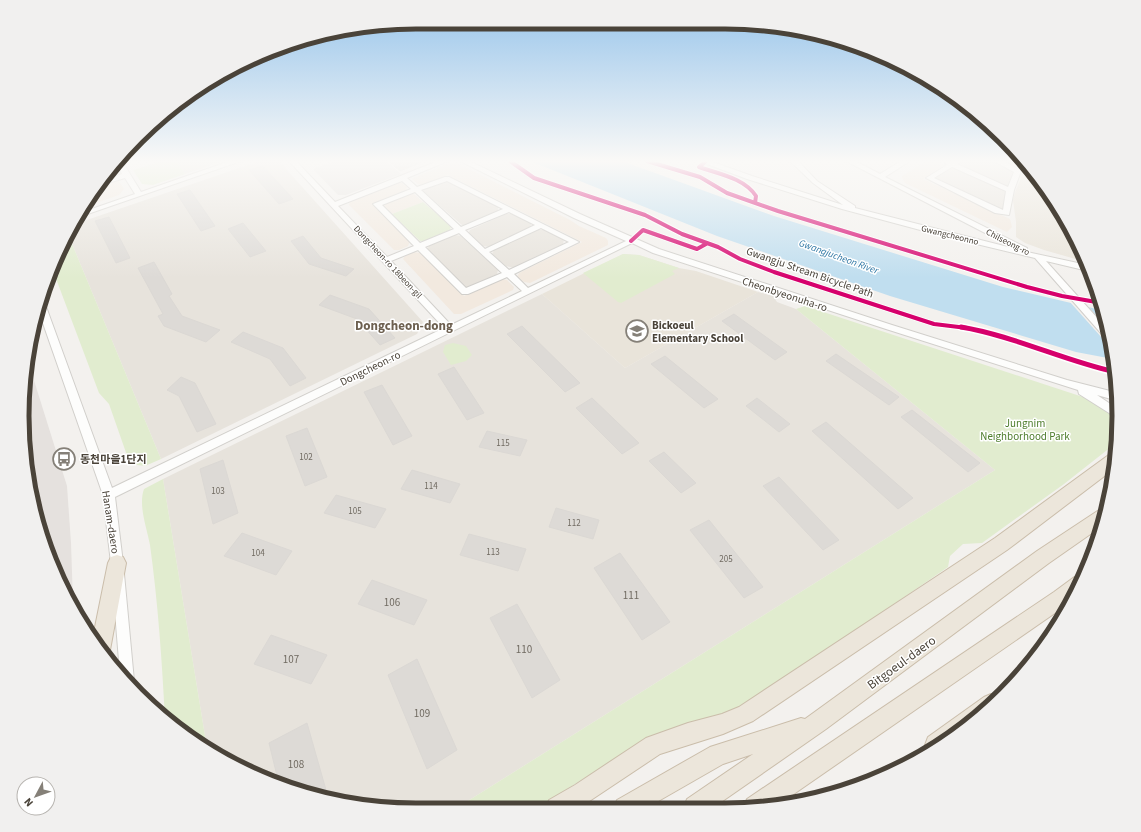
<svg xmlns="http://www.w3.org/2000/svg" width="1141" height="832" font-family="'Source Sans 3','Noto Sans KR',sans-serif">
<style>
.residential{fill:#e7e3dc}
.commercial{fill:#f2e9df}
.industrial{fill:#e5e1de}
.education{fill:#e9e4da}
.green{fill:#e1eccf}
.parking{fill:#e5e2df}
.water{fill:#c0deef}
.pier{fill:#f3f1ee}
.building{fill:#dddad6;stroke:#dbd8d4}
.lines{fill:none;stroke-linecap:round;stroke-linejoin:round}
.minor-casing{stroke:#d1cfcb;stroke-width:2}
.highway-casing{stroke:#cabdaa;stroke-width:2}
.minor{fill:#fdfdfc;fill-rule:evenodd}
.highway{fill:#ece6db;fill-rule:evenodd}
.cycleway-far1-casing{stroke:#fff;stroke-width:6}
.cycleway-casing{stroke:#fff;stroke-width:8}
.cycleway-far1{stroke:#d6006c;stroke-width:4}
.cycleway{stroke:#d6006c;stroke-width:5}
.labels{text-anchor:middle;stroke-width:3;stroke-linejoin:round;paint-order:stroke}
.far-street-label{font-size:9px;fill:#4a4339;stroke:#fff}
.number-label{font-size:9px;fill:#706a61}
.far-water-label{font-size:10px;font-style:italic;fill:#3078a5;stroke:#fff}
.street-label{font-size:11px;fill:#4a4339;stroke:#fff}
.poi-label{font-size:11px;font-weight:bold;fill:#4a4339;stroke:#fff;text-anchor:start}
.park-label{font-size:11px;fill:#4d7c2c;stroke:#fff}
.near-number-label{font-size:11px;fill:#706a61}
.quarter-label{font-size:13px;font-weight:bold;fill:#6d6050;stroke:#fff}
.near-street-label{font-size:13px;fill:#4a4339;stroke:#fff}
.rim{fill:none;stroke:#4a4339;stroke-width:5}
</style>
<rect width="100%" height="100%" fill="#f3f1ee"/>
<path class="residential" d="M 176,161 L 223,161 L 185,174 Z
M 260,161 L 279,161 L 423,322 L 417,334 L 161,459 L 68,234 L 75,224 Z
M 962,161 L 992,161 L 1011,170 L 1014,172 L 1008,187 L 1005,186 L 960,167 L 958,164 Z
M 950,168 L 955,169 L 1005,191 L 1005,206 L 1002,209 L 999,209 L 937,181 L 936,177 Z
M 449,180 L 498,206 L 498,211 L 465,225 L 462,225 L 423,191 L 425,187 Z
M 506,214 L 513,214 L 531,224 L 530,229 L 490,247 L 482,246 L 468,234 L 470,230 Z
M 536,230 L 544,230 L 564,239 L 563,245 L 515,268 L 506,266 L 492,254 L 494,250 Z
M 455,235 L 461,236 L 498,270 L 497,274 L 470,288 L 465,287 L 427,250 L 429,246 Z
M 758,292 L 773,296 L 777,302 L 796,309 L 995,470 L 455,809 L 390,809 L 290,789 L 219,757 L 207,748 L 163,479 L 542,294 L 625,368 Z"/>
<path class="commercial" d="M 926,161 L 938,161 L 943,166 L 923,179 L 1010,219 L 1012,227 L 1007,232 L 905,183 L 902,178 L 902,176 Z
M 450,163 L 457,163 L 570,220 L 579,226 L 606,238 L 608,241 L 608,245 L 530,283 L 524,282 L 517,277 L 519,273 L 582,242 L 448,175 L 422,185 L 418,184 L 412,179 L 413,178 Z
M 119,181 L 124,189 L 119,195 L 87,206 L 99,187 Z
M 398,183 L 402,183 L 407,187 L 406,190 L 372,204 L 410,241 L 408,246 L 399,250 L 394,250 L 349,205 L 350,202 Z
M 411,194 L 414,194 L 423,202 L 392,214 L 384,206 L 386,204 Z
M 413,252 L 421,253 L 464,296 L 501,279 L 507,280 L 514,287 L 513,290 L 461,314 L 454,314 L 403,259 L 405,256 Z"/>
<path class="industrial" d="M 27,358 L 67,486 L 71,543 L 73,602 L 52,567 L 25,467 L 25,364 Z"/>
<path class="education" d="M 1024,171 L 1034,172 L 1037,176 L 1078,242 L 1086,262 L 1044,250 L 1025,243 L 1016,237 L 1016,222 L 1013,200 L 1015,192 Z
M 623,254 L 639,255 L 679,268 L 696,271 L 758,292 L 625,368 L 542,294 Z"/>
<path class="green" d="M 156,161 L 176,161 L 185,174 L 153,185 L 142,184 L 133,170 L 156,163 Z
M 1001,161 L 1024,161 L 1034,172 L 1024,171 Z
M 423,202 L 451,226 L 450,230 L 424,241 L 420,241 L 392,214 Z
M 68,234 L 161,459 L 145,466 L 130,464 L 109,404 L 99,393 L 52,268 L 63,242 Z
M 623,254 L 639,255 L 679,268 L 672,271 L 675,274 L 621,303 L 618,302 L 583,273 Z
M 805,306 L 1083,397 C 1109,412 1117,411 1116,443 L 1064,484 L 982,543 L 963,544 L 950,556 L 948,567 L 741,709 L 649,737 L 537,808 L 455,809 L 995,470 L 796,309 Z
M 453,343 L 466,346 L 472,355 L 466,361 L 451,365 L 443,352 L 445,345 Z
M 163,479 L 207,748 L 165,719 C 162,661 158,603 150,545 C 147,528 138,506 144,489 Z"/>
<path class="parking" d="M 335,161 L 386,161 L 401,174 L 346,195 L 338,195 L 313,169 Z"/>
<path class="water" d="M 530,161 L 622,161 L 774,216 L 1003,287 L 1105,311 L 1113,359 L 1076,352 L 890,296 L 717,236 Z"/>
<path class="pier" d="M 1069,301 L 1087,305 L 1108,328 L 1111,348 Z"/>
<path class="building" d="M 388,161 L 422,161 L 422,162 L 400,171 Z
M 263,166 L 293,199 L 279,204 L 249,170 Z
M 190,190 L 215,226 L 201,231 L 177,194 Z
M 109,217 L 130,258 L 116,263 L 95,221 Z
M 243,223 L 266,251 L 250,257 L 228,229 Z
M 303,236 L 321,258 L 354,269 L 346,276 L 309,264 L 291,241 Z
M 154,262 L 172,294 L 169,296 L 182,316 L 220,330 L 206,342 L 164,326 L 158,316 L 163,314 L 138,268 Z
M 330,295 L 369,309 L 395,338 L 380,345 L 357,319 L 319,305 Z
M 734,314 L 787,352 L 775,360 L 722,321 Z
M 522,326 L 580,383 L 565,392 L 507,334 Z
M 243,332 L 283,348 L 306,378 L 290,386 L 270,359 L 231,342 Z
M 836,354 L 899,397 L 889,405 L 826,361 Z
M 665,356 L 718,399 L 704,408 L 651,364 Z
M 454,367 L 484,413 L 467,420 L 438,374 Z
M 181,377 L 195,383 L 216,424 L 197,432 L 179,396 L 167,390 Z
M 382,385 L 412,436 L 393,445 L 364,392 Z
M 592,398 L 639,443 L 622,454 L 576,408 Z
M 757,398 L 790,424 L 779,432 L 746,406 Z
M 912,410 L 980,463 L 968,472 L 901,417 Z
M 826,422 L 913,498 L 898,509 L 812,431 Z
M 307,428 L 327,477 L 305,486 L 286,436 Z
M 487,431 L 527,440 L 520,456 L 479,447 Z
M 664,452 L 696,483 L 681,493 L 649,461 Z
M 223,460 L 238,513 L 213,524 L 200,469 Z
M 412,470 L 460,484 L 450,503 L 401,489 Z
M 779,477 L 839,540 L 823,550 L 763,486 Z
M 336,495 L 386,509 L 375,528 L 324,513 Z
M 556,508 L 599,520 L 593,539 L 549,527 Z
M 709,520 L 763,587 L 744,598 L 690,530 Z
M 242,533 L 292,551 L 276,575 L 224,556 Z
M 469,534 L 526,549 L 518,571 L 460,555 Z
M 620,553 L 670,622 L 642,640 L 594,568 Z
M 372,580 L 427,600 L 414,625 L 358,604 Z
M 517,604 L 560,680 L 532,698 L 490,618 Z
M 271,635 L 327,655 L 311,684 L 254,664 Z
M 417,659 L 457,750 L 427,769 L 388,675 Z
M 307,723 L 328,797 L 290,789 L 279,784 L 269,743 Z"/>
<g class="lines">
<g class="minor-casing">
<path id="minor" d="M 116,161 L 122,161 L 141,192 L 230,161 L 241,161 L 79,217 L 83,212 L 135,194 L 125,178 L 101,185 L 104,180 L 122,174 Z
M 289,161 L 296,161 L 335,202 L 438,161 L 448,161 L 407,178 L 417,187 L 445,177 L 449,177 L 579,242 L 514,274 L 528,288 L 626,241 L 574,218 L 460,161 L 469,161 L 580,214 L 659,249 L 892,325 L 1067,380 L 1118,393 L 1118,401 L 1097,395 L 1118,409 L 1117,418 L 1079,394 L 1078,390 L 886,329 L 653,253 L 632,243 L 115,497 L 123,563 L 134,681 L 131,686 L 120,673 L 111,563 L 103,495 L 38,309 L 41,298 L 44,301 L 112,488 L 444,328 ZM 402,181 L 411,189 L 373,204 L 414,246 L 387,257 L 338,206 ZM 447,181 L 503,209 L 461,227 L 421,190 ZM 415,192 L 454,229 L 420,243 L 382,205 ZM 509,212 L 535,225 L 485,249 L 465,230 ZM 541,228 L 569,242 L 509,270 L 489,252 ZM 459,233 L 502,273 L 466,288 L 425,247 ZM 418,250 L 462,294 L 468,294 L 507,277 L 522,291 L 451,325 L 391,261 Z
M 699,161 L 710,161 L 752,176 L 843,205 L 813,183 L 790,161 L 798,161 L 817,181 L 855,206 L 855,208 L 1016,249 L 846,161 L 855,161 L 880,174 L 901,161 L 910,161 L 885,177 L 1027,248 L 1027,252 L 1087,265 L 1088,271 L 1046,261 L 1108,330 L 1110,340 L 1106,339 L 1035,258 L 939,235 L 842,209 L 747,179 Z
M 961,161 L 957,164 L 1008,187 L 1014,172 L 994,161 L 1003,161 L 1020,170 L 1021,171 L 1014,190 L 1009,215 L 995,213 L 926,178 L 947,165 L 945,163 L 946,162 ZM 952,167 L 1006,191 L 1003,210 L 934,178 Z"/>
</g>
<g class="highway-casing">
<path id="highway" d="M 1116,453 L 1115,468 L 1007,550 L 753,721 L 723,734 L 660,754 L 579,808 L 546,808 L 549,800 L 575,785 L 646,738 L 688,723 L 722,714 L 739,707 L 995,538 L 1110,454 Z
M 1105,508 L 1106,508 L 1102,526 L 1049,563 L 826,729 L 714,807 L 684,807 L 687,799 L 753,754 L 723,764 L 648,807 L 614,808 L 617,800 L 710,747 L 801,718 L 805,719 L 1037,551 L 1099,510 Z
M 117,555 L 123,557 L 126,563 L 110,650 L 105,658 L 93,637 L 108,563 L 111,557 Z
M 1079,575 L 1083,577 L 1072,601 L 1068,604 L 775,807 L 744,807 L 747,799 L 1054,592 L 1073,578 Z
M 991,694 L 998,697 L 965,728 L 927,750 L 925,745 L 928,737 L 984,697 Z"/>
</g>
<use href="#minor" class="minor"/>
<use href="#highway" class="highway"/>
<g class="cycleway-far1-casing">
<path id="cycleway-far1" d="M 510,161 L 534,178 L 645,215 L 682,234 L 718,247 L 740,259 L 774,272 L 934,324 L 967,328
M 647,161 L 700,177 L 727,193 L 778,211 L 1027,287 L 1062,296 L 1102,303
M 705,162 L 699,167 C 719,174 744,178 756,196 L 755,203
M 631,241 L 643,230 L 697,249 L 706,244"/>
</g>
<g class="cycleway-casing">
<path id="cycleway" d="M 961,327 C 1014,336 1062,360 1115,372"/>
</g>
<use href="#cycleway-far1" class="cycleway-far1"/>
<use href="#cycleway" class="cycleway"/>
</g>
<linearGradient id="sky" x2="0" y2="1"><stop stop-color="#98c5eb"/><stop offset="0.58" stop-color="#faf9f7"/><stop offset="1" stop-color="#faf9f7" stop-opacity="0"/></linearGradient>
<rect width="1141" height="278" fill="url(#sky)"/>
<defs>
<g id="school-ring" transform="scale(1.15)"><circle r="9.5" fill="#fff" stroke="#858078" stroke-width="1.5"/><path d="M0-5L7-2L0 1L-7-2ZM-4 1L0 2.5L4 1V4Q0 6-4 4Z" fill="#858078"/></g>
<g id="bus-ring" transform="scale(1.15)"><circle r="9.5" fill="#fff" stroke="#858078" stroke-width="1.5"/><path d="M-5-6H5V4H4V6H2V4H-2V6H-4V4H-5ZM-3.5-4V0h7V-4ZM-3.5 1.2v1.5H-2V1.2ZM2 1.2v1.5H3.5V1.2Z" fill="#858078"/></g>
</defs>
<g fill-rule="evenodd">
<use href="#school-ring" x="637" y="331"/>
<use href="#bus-ring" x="64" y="459"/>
</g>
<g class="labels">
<g class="far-street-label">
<text transform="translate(950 235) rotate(14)" y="3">Gwangcheonno</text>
<text transform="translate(1008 242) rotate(27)" y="3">Chilseong-ro</text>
<text transform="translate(388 262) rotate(47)" y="3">Dongcheon-ro 18beon-gil</text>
</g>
<g class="number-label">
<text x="503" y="446">115</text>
<text x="306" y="460">102</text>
<text x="431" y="489">114</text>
<text x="218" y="494">103</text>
<text x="355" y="514">105</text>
<text x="574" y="526">112</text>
<text x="493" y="555">113</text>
<text x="258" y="556">104</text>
<text x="726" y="562">205</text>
</g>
<g class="far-water-label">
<text transform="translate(839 256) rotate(20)" y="4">Gwangjucheon River</text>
</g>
<g class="street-label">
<text transform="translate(810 272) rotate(19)" y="4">Gwangju Stream Bicycle Path</text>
<text transform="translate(785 294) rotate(18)" y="4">Cheonbyeonuha-ro</text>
<text transform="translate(370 368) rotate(-26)" y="4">Dongcheon-ro</text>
<text transform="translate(111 522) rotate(81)" y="4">Hanam-daero</text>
</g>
<g class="poi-label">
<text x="652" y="329">Bickoeul<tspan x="652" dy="13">Elementary School</tspan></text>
<text x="80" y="463">동천마을1단지</text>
</g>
<g class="park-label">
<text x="1025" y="427">Jungnim<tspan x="1025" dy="13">Neighborhood Park</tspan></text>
</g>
<g class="near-number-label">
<text x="631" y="599">111</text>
<text x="392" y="606">106</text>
<text x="524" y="653">110</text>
<text x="291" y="663">107</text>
<text x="422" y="717">109</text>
<text x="296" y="768">108</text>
</g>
<g class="quarter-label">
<text x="404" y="330">Dongcheon-dong</text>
</g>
<g class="near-street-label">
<text transform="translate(901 662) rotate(-36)" y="5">Bitgoeul-daero</text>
</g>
</g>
<path d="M0 0H1141V832H0ZM416 29H725A387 387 0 0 1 1112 416V416A387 387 0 0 1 725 803H416A387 387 0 0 1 29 416V416A387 387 0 0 1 416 29Z" fill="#f1f0ef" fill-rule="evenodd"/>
<path class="rim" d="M416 29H725A387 387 0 0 1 1112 416V416A387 387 0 0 1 725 803H416A387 387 0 0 1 29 416V416A387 387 0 0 1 416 29Z"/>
<g transform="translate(36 796) rotate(229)"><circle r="19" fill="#ffffff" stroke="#b7b4b0"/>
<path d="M0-3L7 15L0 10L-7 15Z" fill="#858078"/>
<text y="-6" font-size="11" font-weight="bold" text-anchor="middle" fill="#4a4339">N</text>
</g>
</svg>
